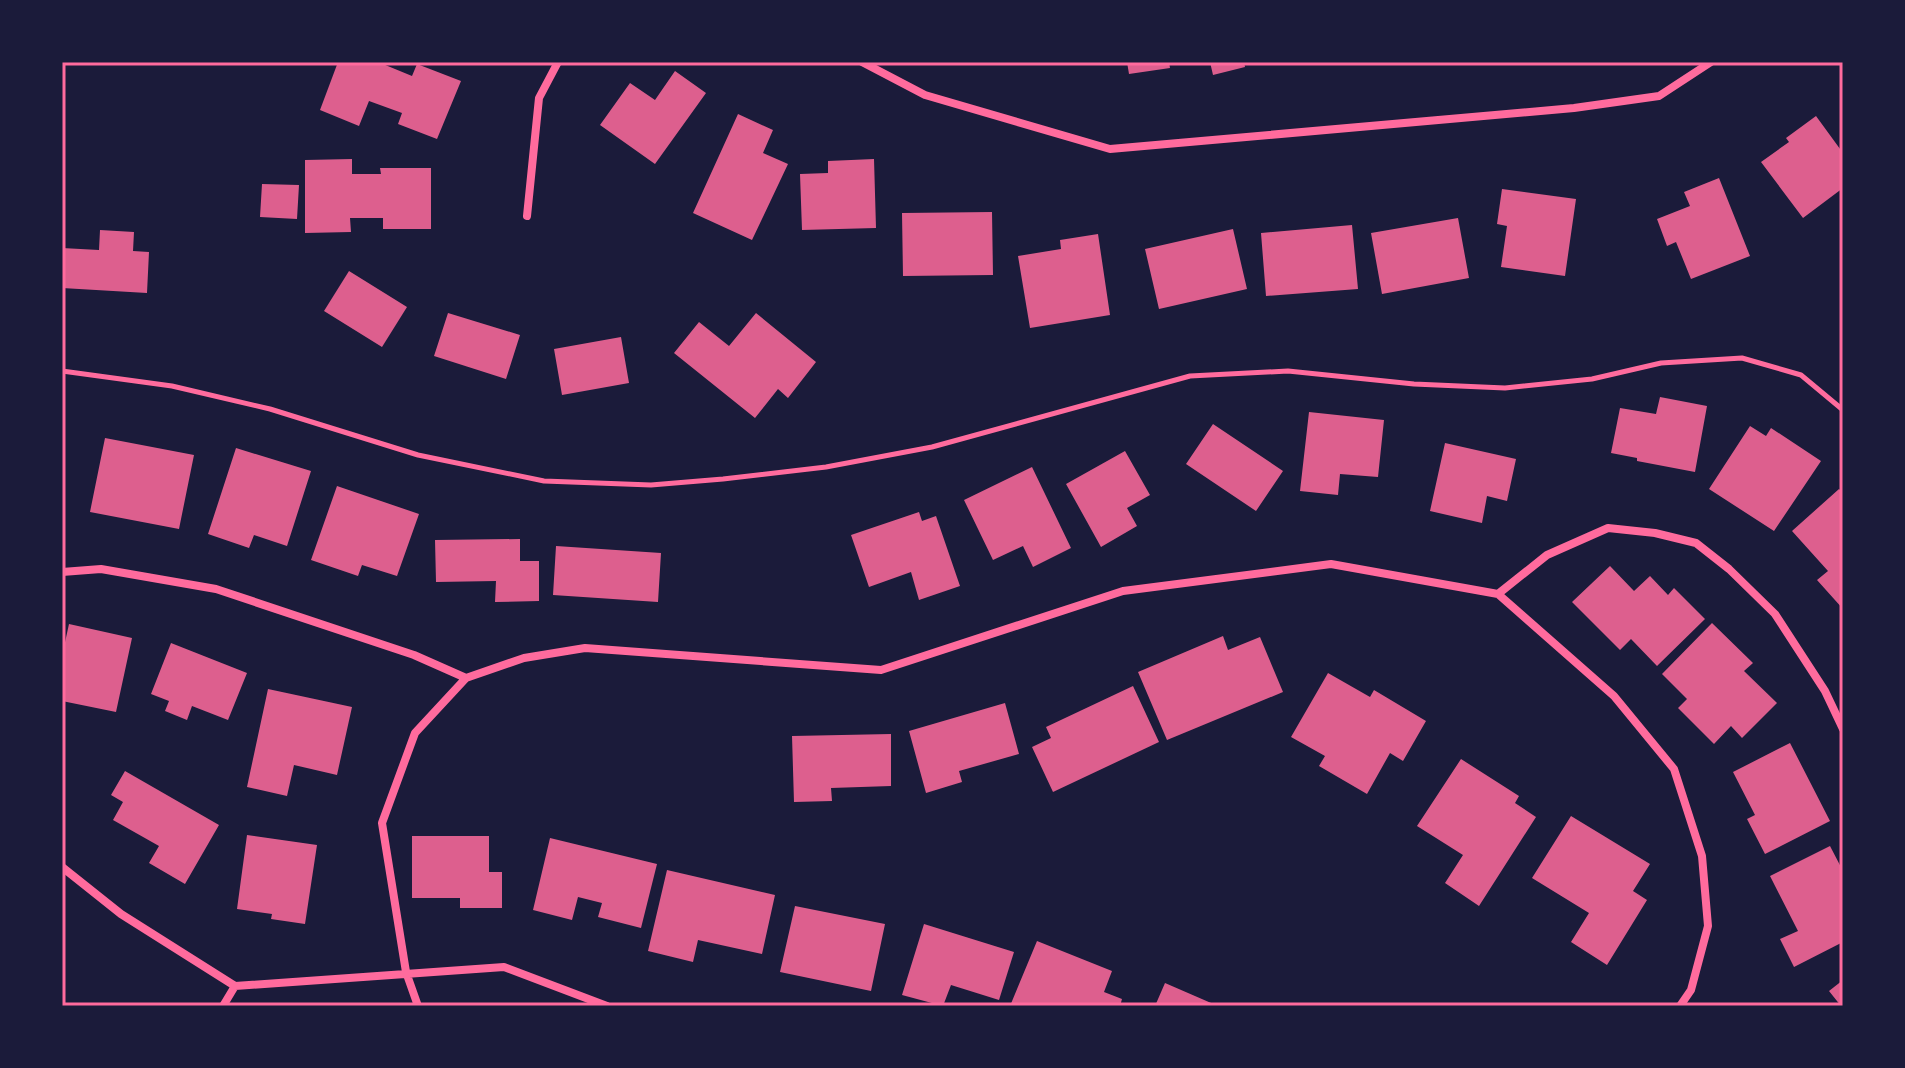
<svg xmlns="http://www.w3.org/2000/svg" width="1905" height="1068" font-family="Manrope,sans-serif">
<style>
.building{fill:#dd5f8e}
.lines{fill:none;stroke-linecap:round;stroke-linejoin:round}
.path{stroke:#ff6b9d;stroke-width:5}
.minor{stroke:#ff6b9d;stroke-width:8}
.neatline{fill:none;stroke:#ff6b9d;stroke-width:3}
</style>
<rect width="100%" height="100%" fill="#1b1b3a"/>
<path class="building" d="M 338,62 L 378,62 L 412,76 L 417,64 L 461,81 L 437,139 L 398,124 L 402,113 L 369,101 L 359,126 L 320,110 Z
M 1127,62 L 1169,62 L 1170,68 L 1129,74 Z
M 1210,62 L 1244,62 L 1245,67 L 1213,75 Z
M 675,71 L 706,93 L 655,164 L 600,125 L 630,83 L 655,100 Z
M 738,114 L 773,130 L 763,153 L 788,164 L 752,240 L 693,213 Z
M 1816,116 L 1843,153 L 1843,188 L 1803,218 L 1761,162 L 1789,142 L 1786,138 Z
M 352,159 L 352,174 L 381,174 L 380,168 L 431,168 L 431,229 L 383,229 L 383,218 L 350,218 L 351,232 L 305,233 L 305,160 Z
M 874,159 L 876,228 L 802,230 L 800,174 L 828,173 L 828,161 Z
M 1719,178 L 1750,256 L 1691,279 L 1676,242 L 1667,246 L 1657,219 L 1690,206 L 1684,192 Z
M 262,184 L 299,185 L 297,219 L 260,217 Z
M 1502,189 L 1576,199 L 1565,276 L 1501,267 L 1507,226 L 1497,224 Z
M 992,212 L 993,275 L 903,276 L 902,213 Z
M 1458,218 L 1469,278 L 1382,294 L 1371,233 Z
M 1352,225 L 1358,289 L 1266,296 L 1261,233 Z
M 1233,229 L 1247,289 L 1159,309 L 1145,249 Z
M 100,230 L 134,232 L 133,251 L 149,252 L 147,293 L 62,288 L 62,248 L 99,250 Z
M 1098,234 L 1110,315 L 1030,328 L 1018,256 L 1061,249 L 1060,240 Z
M 349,271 L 407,307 L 382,347 L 324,311 Z
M 448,313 L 520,335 L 506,379 L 434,356 Z
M 756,313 L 816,362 L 788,398 L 778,389 L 755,418 L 674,353 L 699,322 L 729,346 Z
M 621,337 L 629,383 L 562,395 L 554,349 Z
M 1660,397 L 1707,406 L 1695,472 L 1637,461 L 1637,458 L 1611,453 L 1620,408 L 1656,414 Z
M 1309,412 L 1384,420 L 1378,477 L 1340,474 L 1338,495 L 1300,491 Z
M 1213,424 L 1283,471 L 1256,511 L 1186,464 Z
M 1750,426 L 1766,436 L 1771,428 L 1821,461 L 1774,531 L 1709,489 Z
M 105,438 L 194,455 L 179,529 L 90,512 Z
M 1445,443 L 1516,459 L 1507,501 L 1487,496 L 1482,523 L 1430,511 Z
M 236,448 L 311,471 L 287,546 L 254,535 L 249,548 L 208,534 Z
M 1125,451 L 1150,495 L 1127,508 L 1137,526 L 1101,547 L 1066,484 Z
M 1032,467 L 1071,548 L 1033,567 L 1023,546 L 993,560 L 964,500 Z
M 337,486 L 419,514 L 397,576 L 362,565 L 358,576 L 311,560 Z
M 1839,489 L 1843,493 L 1843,609 L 1817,580 L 1828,571 L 1792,531 Z
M 919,512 L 922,521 L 936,516 L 960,586 L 919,600 L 911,572 L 869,587 L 851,535 Z
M 520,539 L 520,561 L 539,561 L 539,601 L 495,602 L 496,581 L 436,582 L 435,540 Z
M 556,546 L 661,553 L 658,602 L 553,595 Z
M 1610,566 L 1634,591 L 1650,576 L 1668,595 L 1674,588 L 1705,619 L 1657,666 L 1631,639 L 1620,650 L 1572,602 Z
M 1712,623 L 1753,663 L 1744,671 L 1777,703 L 1742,738 L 1731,726 L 1714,744 L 1678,708 L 1687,699 L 1662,674 Z
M 69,624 L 132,638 L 116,712 L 62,701 L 62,656 Z
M 1223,636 L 1228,650 L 1260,637 L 1283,692 L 1167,740 L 1138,672 Z
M 171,643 L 247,673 L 228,720 L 192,706 L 187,720 L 165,711 L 169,701 L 151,694 Z
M 1328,673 L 1370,697 L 1374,690 L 1426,721 L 1403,761 L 1390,753 L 1367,794 L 1319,766 L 1325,756 L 1291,737 Z
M 1133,686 L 1159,742 L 1053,792 L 1032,747 L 1051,738 L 1046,727 Z
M 268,689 L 352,707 L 337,775 L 294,765 L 287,796 L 247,787 Z
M 1005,703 L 1019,754 L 959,771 L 962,782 L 926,793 L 909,731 Z
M 891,734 L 891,786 L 831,788 L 832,801 L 794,802 L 792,736 Z
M 1790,743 L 1830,821 L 1765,854 L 1747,819 L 1755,815 L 1733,772 Z
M 1461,759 L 1519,796 L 1515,803 L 1536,817 L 1479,906 L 1445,883 L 1463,855 L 1417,826 Z
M 125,771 L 219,825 L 185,884 L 149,863 L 159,846 L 113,820 L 123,802 L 111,795 Z
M 1571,816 L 1650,864 L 1633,891 L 1647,900 L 1607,965 L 1571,942 L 1589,913 L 1532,878 Z
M 247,835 L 317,845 L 305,924 L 271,919 L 272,914 L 237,909 Z
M 412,836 L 489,836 L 489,872 L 502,872 L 502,908 L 460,908 L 460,898 L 412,898 Z
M 550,838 L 657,864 L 641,928 L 598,917 L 602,903 L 578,897 L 572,920 L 533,910 Z
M 1830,846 L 1843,871 L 1843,942 L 1794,967 L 1780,939 L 1798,931 L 1770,876 Z
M 667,870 L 775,895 L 762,954 L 698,940 L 693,962 L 648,951 Z
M 795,906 L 885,924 L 871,991 L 780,972 Z
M 924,924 L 1014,952 L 999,1000 L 951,985 L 943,1006 L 902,995 Z
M 1037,941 L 1112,971 L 1104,992 L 1122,999 L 1120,1006 L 1010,1006 Z
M 1843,980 L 1843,1006 L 1841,1006 L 1829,991 Z
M 1165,983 L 1218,1006 L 1155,1006 Z"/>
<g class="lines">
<path class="path" d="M 62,371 L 172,386 L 270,409 L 418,455 L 544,481 L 651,485 L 723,479 L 826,467 L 932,447 L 1190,376 L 1288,371 L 1414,384 L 1505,388 L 1592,379 L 1661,363 L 1742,358 L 1801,375 L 1843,410"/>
<path class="minor" d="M 862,62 L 925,95 L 1110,149 L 1574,108 L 1659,96 L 1711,62
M 527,216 L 539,98 L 558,62
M 62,572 L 101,569 L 216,589 L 414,655 L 466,678 L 524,658 L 585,648 L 881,670 L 1123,591 L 1331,564 L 1498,594 L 1614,696 L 1674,769 L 1702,856 L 1708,926 L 1691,990 L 1680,1006
M 1498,594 L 1547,555 L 1608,528 L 1655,533 L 1696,543 L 1729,569 L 1775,614 L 1825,691 L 1843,729
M 62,867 L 121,914 L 235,986
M 235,986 L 504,967 L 607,1006
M 223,1006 L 235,986
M 418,1006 L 406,972 L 382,823 L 415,733 L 466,678"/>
</g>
<rect width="1905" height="1068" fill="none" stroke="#1b1b3a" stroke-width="128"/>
<rect x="64" y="64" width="1777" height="940" class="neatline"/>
</svg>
